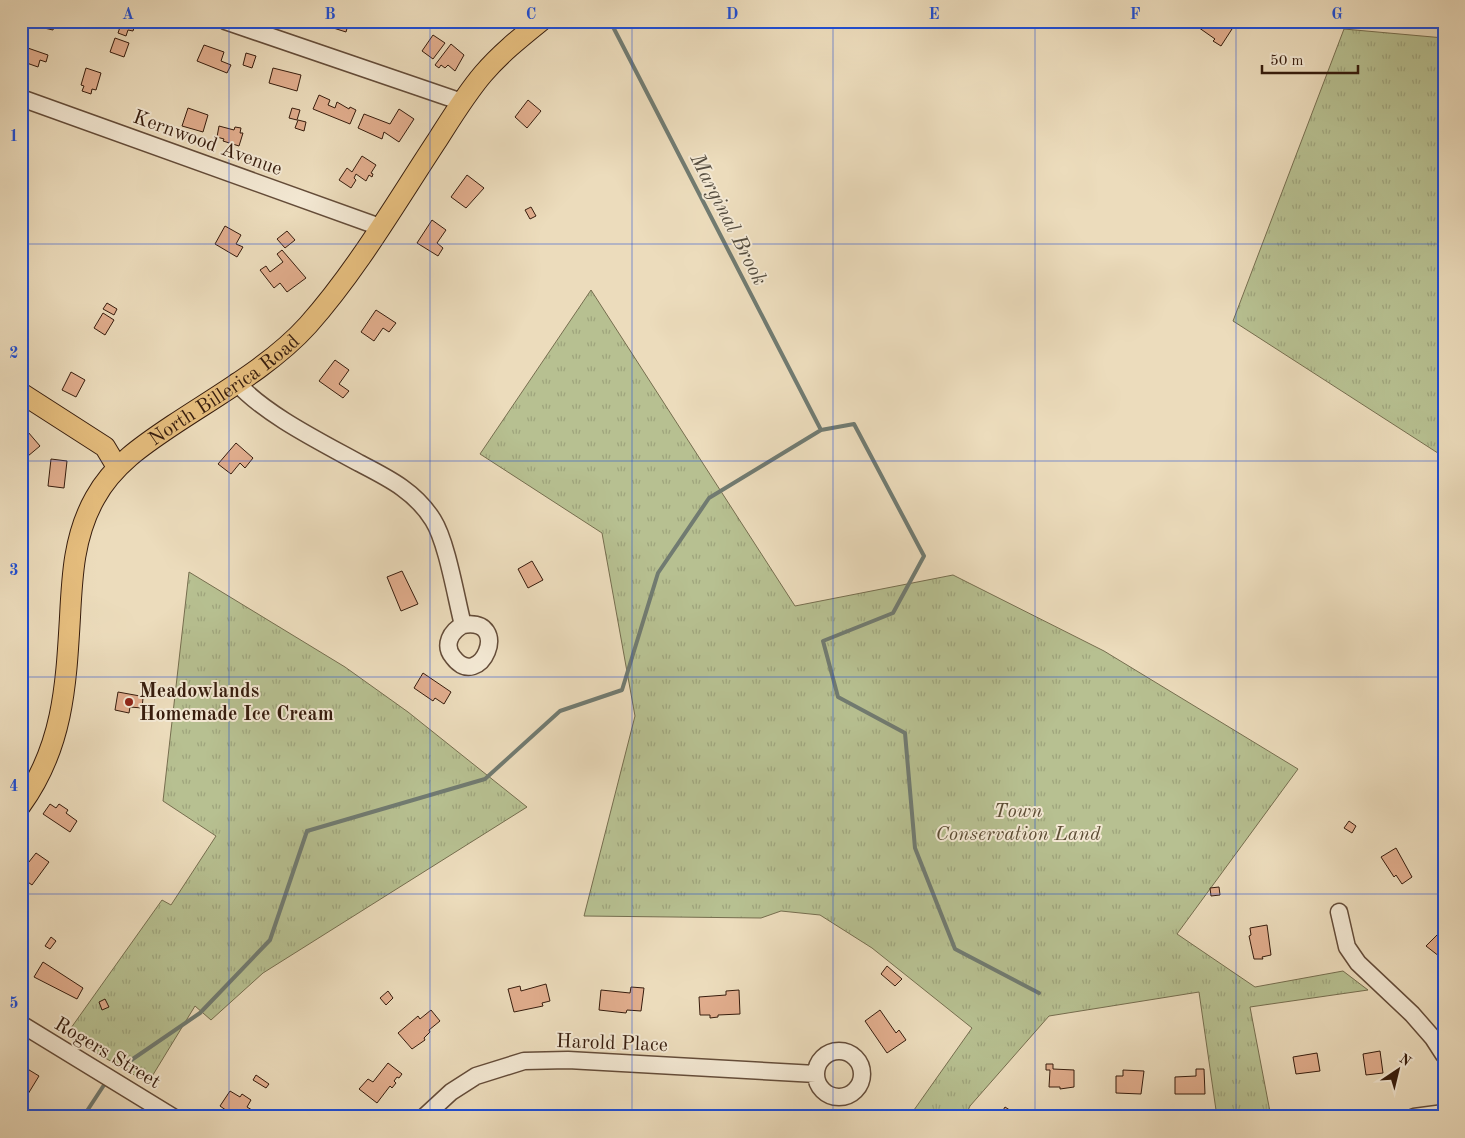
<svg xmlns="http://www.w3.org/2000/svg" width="1465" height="1138" font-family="'Old Standard TT',serif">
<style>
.grass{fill:url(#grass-tufts);stroke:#766e4f}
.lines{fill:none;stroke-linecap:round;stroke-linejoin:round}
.stream{stroke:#717b71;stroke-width:4}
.building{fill:#e1ad8d;stroke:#361c0d}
.minor-casing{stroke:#644c39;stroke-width:19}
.major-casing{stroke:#361c0d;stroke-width:22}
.minor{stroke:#f3e8d3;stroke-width:16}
.major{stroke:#e6be7e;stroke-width:20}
.grid{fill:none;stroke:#1d4ed8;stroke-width:1;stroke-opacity:0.55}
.poi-dot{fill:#8f2418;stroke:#f3e8d3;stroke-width:2}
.labels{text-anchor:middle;stroke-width:4;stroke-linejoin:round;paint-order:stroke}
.street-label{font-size:20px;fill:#361c0d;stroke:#f3e8d3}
.poi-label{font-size:20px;font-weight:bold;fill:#361c0d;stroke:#f3e8d3;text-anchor:start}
.park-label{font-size:20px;font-style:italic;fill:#5d4d35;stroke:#f3e8d3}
.water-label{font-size:21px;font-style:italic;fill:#544c3f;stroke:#f3e8d3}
.neatline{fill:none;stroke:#1d4ed8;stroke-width:2}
.grid-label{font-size:16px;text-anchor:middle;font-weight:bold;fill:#1d4ed8}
</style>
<defs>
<pattern id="grass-tufts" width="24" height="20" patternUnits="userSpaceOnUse" patternTransform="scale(1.25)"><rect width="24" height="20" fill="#b7c091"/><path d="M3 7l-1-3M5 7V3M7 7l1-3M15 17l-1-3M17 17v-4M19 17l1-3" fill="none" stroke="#9ea47c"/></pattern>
</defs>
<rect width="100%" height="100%" fill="#ecdcbc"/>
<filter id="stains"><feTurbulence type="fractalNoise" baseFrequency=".004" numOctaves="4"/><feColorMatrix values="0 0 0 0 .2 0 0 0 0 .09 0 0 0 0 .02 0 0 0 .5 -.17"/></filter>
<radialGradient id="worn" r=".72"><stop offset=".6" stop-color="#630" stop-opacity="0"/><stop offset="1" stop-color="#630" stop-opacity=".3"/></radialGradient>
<path class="grass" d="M 1344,29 L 1444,38 L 1444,457 L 1233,321 Z
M 591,290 L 795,606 L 953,575 L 1104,651 L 1298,769 L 1177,934 L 1255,987 L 1343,971 L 1368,990 L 1250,1007 L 1271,1117 L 1217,1117 L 1199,992 L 1049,1016 L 970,1106 L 965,1117 L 909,1117 L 972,1028 L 872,948 L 820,915 L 781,911 L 761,918 L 584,916 L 635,716 L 602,533 L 480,454 Z
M 189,572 L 345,667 L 408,712 L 527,807 L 263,973 L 211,1020 L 195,1006 L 148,1083 L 66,1035 L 162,900 L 171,905 L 216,836 L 163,801 Z"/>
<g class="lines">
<path class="stream" d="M 610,21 L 821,430
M 124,1065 L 200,1013 L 270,940 L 307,831 L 485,779 L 560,711 L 622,690 L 658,573 L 709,498 L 821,430 L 854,424 L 924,556 L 893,613 L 823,641 L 838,697 L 905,733 L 915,848 L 955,949 L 1039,993
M 83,1117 L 104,1085"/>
</g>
<path class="building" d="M 45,21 L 55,23 L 53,30 L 44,28 Z
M 115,21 L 136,21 L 133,31 L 128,30 L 126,36 L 118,33 L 120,27 L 113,25 Z
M 325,21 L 355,21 L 354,26 L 348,25 L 346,32 L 324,25 Z
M 1197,21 L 1220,21 L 1232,29 L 1221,46 L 1213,41 L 1215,39 L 1195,25 Z
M 433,35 L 445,43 L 433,59 L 422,51 Z
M 115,38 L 129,43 L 124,57 L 110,52 Z
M 451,44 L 464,55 L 455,71 L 448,65 L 445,68 L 441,65 L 439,68 L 435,65 Z
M 204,45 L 224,52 L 221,61 L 231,65 L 227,73 L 197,61 Z
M 22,46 L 48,55 L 46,62 L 40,60 L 38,67 L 21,61 Z
M 246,53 L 256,56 L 252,68 L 243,65 Z
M 86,68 L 101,73 L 96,90 L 92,89 L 91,94 L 82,91 L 84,86 L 81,85 Z
M 273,68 L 301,75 L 297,91 L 269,83 Z
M 319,95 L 330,100 L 328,105 L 335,108 L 337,102 L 349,109 L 350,107 L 356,110 L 350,124 L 313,109 Z
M 528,100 L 541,111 L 527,128 L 515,117 Z
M 188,108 L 208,115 L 203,132 L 182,126 Z
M 292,108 L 300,110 L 297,120 L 289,118 Z
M 399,109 L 414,119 L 399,142 L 384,132 L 382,139 L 358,128 L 364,114 L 390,124 Z
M 298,120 L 306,122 L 304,131 L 295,128 Z
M 219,126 L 234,130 L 235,127 L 241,128 L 240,133 L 243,133 L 239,146 L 223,141 L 224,139 L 217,137 Z
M 362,156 L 376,165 L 371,173 L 373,174 L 372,177 L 369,175 L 366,181 L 356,174 L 354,178 L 356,180 L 351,188 L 339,180 L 347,168 L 352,172 Z
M 467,175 L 484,188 L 466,208 L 451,197 Z
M 531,207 L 536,216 L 530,219 L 525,210 Z
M 432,220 L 446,230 L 437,243 L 443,248 L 438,256 L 417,243 Z
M 225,226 L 241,235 L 236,244 L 243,247 L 237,257 L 215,244 Z
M 287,231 L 295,240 L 285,248 L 277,239 Z
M 282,250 L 306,278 L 287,292 L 280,283 L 274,288 L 260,270 L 266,266 L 270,272 L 283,262 L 277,254 Z
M 107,303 L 117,309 L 114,315 L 103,309 Z
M 376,310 L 396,323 L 389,332 L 383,328 L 374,341 L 361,332 Z
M 103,313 L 114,320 L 105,335 L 94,328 Z
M 335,360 L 349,370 L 339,384 L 349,391 L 343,398 L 319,381 Z
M 71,372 L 85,380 L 76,397 L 62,390 Z
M 22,425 L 40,446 L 28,456 L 21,449 Z
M 236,443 L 253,458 L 245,468 L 240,463 L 231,474 L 218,464 Z
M 51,459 L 67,461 L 64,488 L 48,486 Z
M 532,561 L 543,580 L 528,588 L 518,569 Z
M 402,571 L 418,604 L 401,611 L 387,577 Z
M 423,673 L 451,692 L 444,704 L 435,698 L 433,701 L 414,688 Z
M 118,692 L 140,696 L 143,698 L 142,708 L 130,707 L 129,713 L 115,710 Z
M 50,804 L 56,808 L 59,804 L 68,810 L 66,813 L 77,821 L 70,832 L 43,814 Z
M 1349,821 L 1356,826 L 1352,833 L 1344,828 Z
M 1396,848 L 1412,877 L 1402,884 L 1396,875 L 1394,877 L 1381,857 Z
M 36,853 L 49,862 L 32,885 L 21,877 L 21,872 Z
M 1219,887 L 1220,895 L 1211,896 L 1210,888 Z
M 1267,925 L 1271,955 L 1262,957 L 1263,959 L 1254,959 L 1249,936 L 1251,935 L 1250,928 Z
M 1443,929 L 1444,930 L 1444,960 L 1426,946 Z
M 51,937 L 56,941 L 50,949 L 45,946 Z
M 43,962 L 83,988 L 77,999 L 34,977 Z
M 887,966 L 902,979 L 895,986 L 881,974 Z
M 546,984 L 550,1001 L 542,1003 L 543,1006 L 514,1012 L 508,989 L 520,986 L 521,991 Z
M 631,987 L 644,988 L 641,1011 L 627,1010 L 626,1013 L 599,1010 L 601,990 L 630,993 Z
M 739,990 L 740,1014 L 718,1015 L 718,1017 L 710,1018 L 710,1015 L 700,1015 L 699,997 L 726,995 L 726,991 Z
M 388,991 L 393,998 L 386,1005 L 380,998 Z
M 105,999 L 109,1007 L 102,1010 L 99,1002 Z
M 431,1010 L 440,1021 L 429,1030 L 430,1032 L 424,1038 L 425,1040 L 412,1049 L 398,1033 L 418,1016 L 420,1019 Z
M 880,1010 L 896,1033 L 899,1030 L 906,1040 L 887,1053 L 865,1021 Z
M 1380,1051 L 1383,1073 L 1366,1075 L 1363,1054 Z
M 1317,1053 L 1320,1071 L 1296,1074 L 1293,1057 Z
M 388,1063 L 402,1074 L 399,1078 L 397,1077 L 394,1081 L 396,1083 L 392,1088 L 390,1086 L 377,1103 L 359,1089 L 368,1079 L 373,1082 Z
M 1046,1064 L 1053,1064 L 1053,1069 L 1074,1070 L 1074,1087 L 1060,1089 L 1060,1087 L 1049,1087 L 1050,1070 L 1046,1070 Z
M 21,1065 L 39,1076 L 28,1094 L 21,1089 Z
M 1196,1069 L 1204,1069 L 1205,1094 L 1175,1094 L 1175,1077 L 1196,1076 Z
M 1123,1070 L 1144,1071 L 1141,1094 L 1116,1093 L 1116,1076 L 1123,1076 Z
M 256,1075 L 269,1084 L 266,1088 L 253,1080 Z
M 230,1091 L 240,1097 L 242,1094 L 251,1100 L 247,1107 L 260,1115 L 259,1117 L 229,1115 L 230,1113 L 220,1106 Z
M 1005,1107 L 1019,1116 L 1018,1117 L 999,1117 Z"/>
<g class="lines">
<g class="minor-casing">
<path id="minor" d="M 225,21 L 462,102
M 21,98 L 380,227
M 236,382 C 264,414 321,442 359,463 C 388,478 415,491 433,520 C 447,542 456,598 463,625 C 451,631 443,645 453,657 C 480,693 513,617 463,625
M 1339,912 L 1347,947 L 1358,963 L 1412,1014 L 1433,1038 L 1444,1055
M 21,1024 L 173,1117
M816 1074a23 23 0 1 1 46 0a23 23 0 1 1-46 0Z
M 424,1117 L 451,1092 L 476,1076 L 524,1061 L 568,1060 L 816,1074
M 1414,1117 L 1444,1113"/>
</g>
<g class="major-casing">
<g id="major">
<path d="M 21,393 L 105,447 L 117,467"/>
<path id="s1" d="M 21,805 C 63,747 66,686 70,617 C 72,576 74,535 95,498 C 113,465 143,445 173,425 C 218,395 272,365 308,325 C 357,270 397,201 438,139 C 452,117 466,94 483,74 C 500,54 520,38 541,21"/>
</g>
</g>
<use href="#minor" class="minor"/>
<use href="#major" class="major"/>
</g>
<path class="grid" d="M 229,21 L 229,1117M 430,21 L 430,1117M 632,21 L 632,1117M 833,21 L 833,1117M 1035,21 L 1035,1117M 1236,21 L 1236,1117M 21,244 L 1444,244M 21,461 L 1444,461M 21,677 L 1444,677M 21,894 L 1444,894"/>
<circle class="poi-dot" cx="129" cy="702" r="5"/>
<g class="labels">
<g class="street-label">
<text transform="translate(208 142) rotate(20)" y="7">Kernwood Avenue</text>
<text dy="7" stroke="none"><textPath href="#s1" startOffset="490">North Billerica Road</textPath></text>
<text transform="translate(612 1042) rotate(2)" y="7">Harold Place</text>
<text transform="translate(108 1052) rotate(31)" y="7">Rogers Street</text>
</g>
<g class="poi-label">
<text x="139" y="697">Meadowlands<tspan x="139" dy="23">Homemade Ice Cream</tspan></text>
</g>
<g class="park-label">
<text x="1018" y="817">Town<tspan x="1018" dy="23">Conservation Land</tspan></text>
</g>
<g class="water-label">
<text transform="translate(729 219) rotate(63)" y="7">Marginal Brook</text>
</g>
</g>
<rect width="1465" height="1138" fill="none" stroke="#ecdcbc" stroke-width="55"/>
<g transform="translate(1398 1070) rotate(35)" stroke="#f3e8d3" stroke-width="4" paint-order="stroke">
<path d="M0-4L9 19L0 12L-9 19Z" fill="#361c0d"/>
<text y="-8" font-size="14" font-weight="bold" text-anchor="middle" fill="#361c0d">N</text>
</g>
<path d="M1262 65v8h96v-8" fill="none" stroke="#361c0d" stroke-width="2.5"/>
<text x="1270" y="65" font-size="15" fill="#361c0d" stroke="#f3e8d3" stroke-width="4" paint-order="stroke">50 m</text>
<rect x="28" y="28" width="1410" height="1082" class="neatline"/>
<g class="grid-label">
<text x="128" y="19">A</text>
<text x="330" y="19">B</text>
<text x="531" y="19">C</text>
<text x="732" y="19">D</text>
<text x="934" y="19">E</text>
<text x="1135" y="19">F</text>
<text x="1337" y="19">G</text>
<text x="14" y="141">1</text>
<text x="14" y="358">2</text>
<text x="14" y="575">3</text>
<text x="14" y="791">4</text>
<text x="14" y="1008">5</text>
</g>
<rect width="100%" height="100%" filter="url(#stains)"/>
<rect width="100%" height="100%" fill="url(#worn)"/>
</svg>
